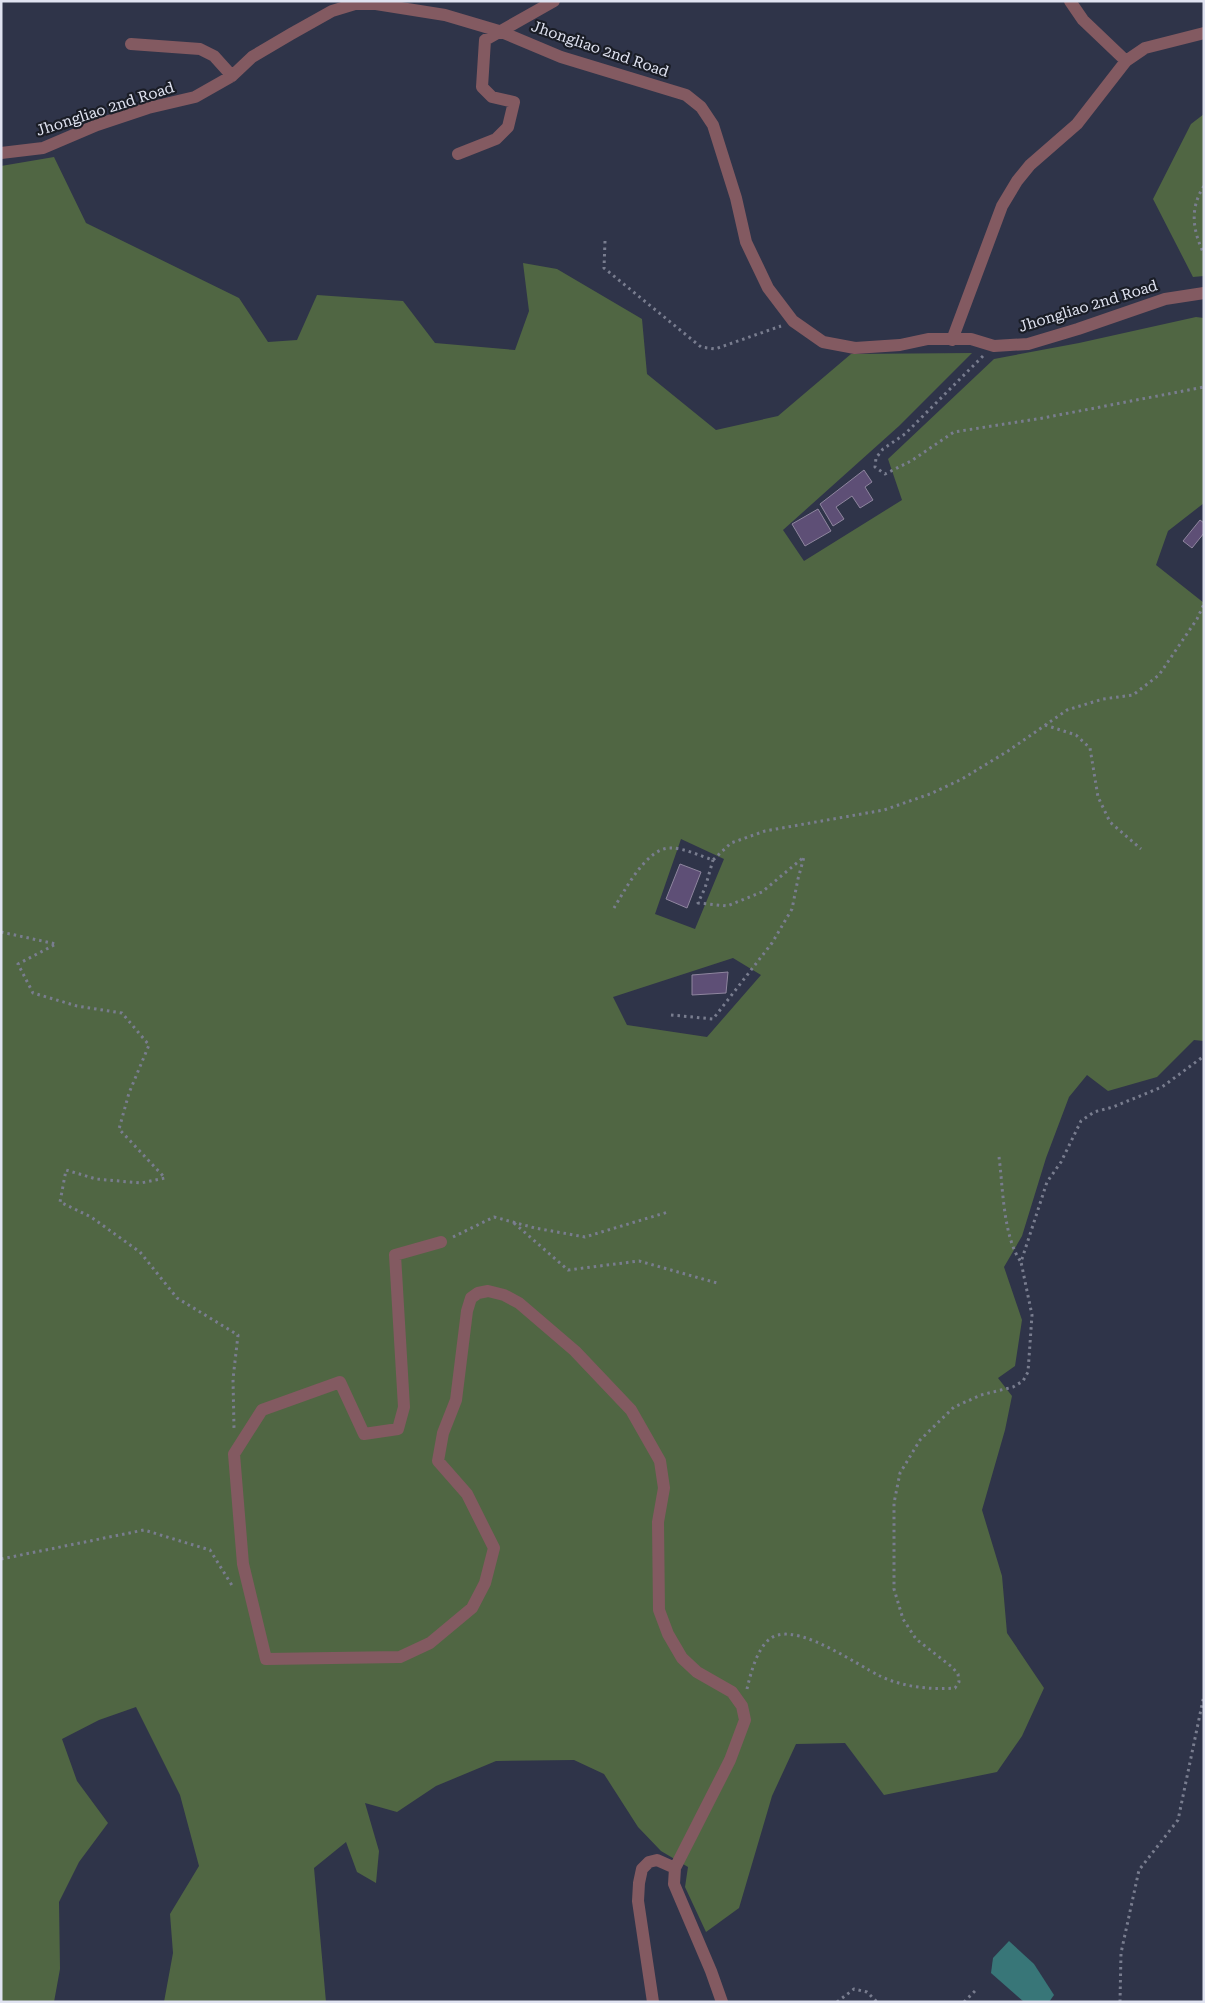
<svg xmlns="http://www.w3.org/2000/svg" width="1205" height="2003" font-family="'Roboto Serif',serif">
<style>
.green{fill:#506643;fill-rule:evenodd}
.water{fill:#387678}
.building{fill:#5e4f76;stroke:#8f869f}
.lines{fill:none;stroke-linecap:round;stroke-linejoin:round}
.path{stroke:#797d8f;stroke-width:3;stroke-dasharray:2.5 4;stroke-linecap:butt}
.minor{stroke:#835a61;stroke-width:12}
.labels{text-anchor:middle;stroke-width:4.5;stroke-linejoin:round;paint-order:stroke}
.street-label{font-size:15px;fill:#e0e3f1;stroke:#1a1d26}
</style>
<rect width="100%" height="100%" fill="#2f3449"/>
<path class="green" d="M 1204,114 L 1204,276 L 1193,277 L 1153,199 L 1191,124 Z
M 54,157 L 86,223 L 239,298 L 268,342 L 297,340 L 317,295 L 403,301 L 435,343 L 515,350 L 529,311 L 523,263 L 557,269 L 642,319 L 647,374 L 716,430 L 778,416 L 851,354 L 972,353 L 899,426 L 783,530 L 804,561 L 902,500 L 888,459 L 994,359 L 1079,343 L 1196,317 L 1204,318 L 1204,503 L 1168,531 L 1156,565 L 1204,603 L 1204,1041 L 1194,1040 L 1157,1077 L 1108,1091 L 1087,1075 L 1069,1097 L 1046,1158 L 1022,1236 L 1004,1267 L 1022,1320 L 1015,1366 L 998,1378 L 1012,1396 L 1005,1430 L 982,1510 L 1002,1576 L 1007,1633 L 1044,1688 L 1022,1736 L 997,1772 L 884,1795 L 845,1743 L 796,1744 L 772,1796 L 739,1908 L 706,1932 L 685,1887 L 688,1867 L 661,1851 L 638,1827 L 604,1774 L 574,1760 L 496,1761 L 436,1786 L 397,1812 L 365,1803 L 379,1851 L 376,1883 L 357,1872 L 346,1842 L 314,1868 L 326,2002 L 164,2002 L 173,1953 L 170,1914 L 199,1866 L 180,1795 L 136,1707 L 99,1720 L 62,1739 L 77,1781 L 108,1823 L 79,1862 L 59,1902 L 60,1969 L 54,2002 L 1,2002 L 1,166 ZM 681,839 L 724,859 L 695,929 L 655,914 ZM 733,958 L 761,975 L 707,1037 L 627,1025 L 613,997 Z"/>
<path class="water" d="M 1009,1941 L 1034,1964 L 1054,1995 L 1049,2002 L 1024,2002 L 991,1973 L 993,1958 Z"/>
<path class="building" d="M 864,470 L 872,482 L 865,487 L 873,500 L 860,508 L 852,496 L 836,507 L 844,519 L 833,526 L 820,504 Z
M 818,509 L 831,531 L 805,546 L 792,524 Z
M 1200,520 L 1204,523 L 1204,533 L 1192,548 L 1183,541 Z
M 680,864 L 701,872 L 687,908 L 666,899 Z
M 728,972 L 726,993 L 692,995 L 692,975 Z"/>
<g class="lines">
<path class="path" d="M 1204,186 C 1189,209 1193,231 1204,254
M 605,241 L 604,268 L 701,347 L 715,349 L 781,326
M 983,356 L 905,434 L 883,449 L 876,458 L 875,467 L 885,474 L 911,461 L 954,432 L 1043,418 L 1204,387
M 1045,725 L 1076,735 L 1090,748 L 1098,797 L 1110,822 L 1141,849
M 614,908 C 625,890 647,847 671,848 C 683,848 701,856 713,860 L 731,843 L 765,831 L 884,810 L 930,794 L 962,779 L 1008,751 L 1067,710 L 1103,699 L 1133,695 L 1159,675 L 1197,619 L 1204,604
M 1,932 L 56,944 L 18,964 L 33,993 L 77,1006 L 122,1013 L 149,1045 L 129,1093 L 119,1129 L 165,1178 L 141,1183 L 96,1179 L 66,1170 L 60,1202 L 91,1217 L 140,1252 L 177,1298 L 238,1335 L 233,1379 L 234,1428
M 671,1015 L 713,1019 L 772,943 L 792,909 L 798,879 L 804,857 L 762,892 L 727,906 L 698,903 L 705,888 L 713,860
M 999,1157 C 1003,1187 1003,1237 1021,1262
M 514,1223 L 568,1270 L 639,1261 L 717,1283
M 453,1237 L 494,1217 L 535,1228 L 585,1237 L 668,1212
M 1,1559 L 144,1530 L 210,1550 L 233,1587
M 747,1689 C 751,1672 759,1639 778,1635 C 805,1628 856,1664 880,1676 C 903,1687 930,1690 955,1688 L 959,1682 L 958,1674 L 952,1667 L 916,1639 L 903,1619 L 894,1589 L 894,1503 L 900,1473 L 920,1440 L 954,1407 L 981,1395 L 1013,1387 L 1023,1381 L 1028,1372 L 1032,1315 L 1021,1262 L 1047,1182 L 1061,1162 L 1081,1121 L 1094,1112 L 1113,1107 L 1162,1087 L 1204,1056
M 837,2002 L 854,1989 L 867,1992 L 877,2002
M 964,2002 L 975,1991
M 1120,2002 L 1121,1953 L 1139,1870 L 1178,1820 L 1204,1695"/>
<path class="minor" d="M 1070,1 L 1083,20 L 1126,61
M 131,44 L 200,49 L 214,56 L 232,76
M 1,153 L 43,148 L 97,125 L 148,108 L 195,97 L 232,76 L 252,57 L 291,34 L 332,11 L 355,4 L 376,4 L 445,15 L 499,31 L 561,57 L 686,95 L 701,107 L 713,125 L 736,198 L 746,242 L 768,288 L 793,321 L 823,342 L 855,348 L 900,345 L 928,339 L 971,339 L 994,346 L 1028,344 L 1078,329 L 1165,299 L 1204,293
M 458,154 L 496,139 L 508,127 L 514,102 L 492,97 L 482,87 L 485,40 L 554,1
M 952,340 L 1002,206 L 1017,181 L 1030,165 L 1077,124 L 1126,61 L 1145,48 L 1204,33
M 441,1242 L 395,1255 L 404,1407 L 398,1429 L 364,1434 L 340,1382 L 262,1410 L 234,1454 L 243,1564 L 266,1659 L 400,1657 L 430,1643 L 472,1608 L 485,1583 L 494,1548 L 467,1494 L 438,1461 L 443,1433 L 456,1400 L 467,1311 L 471,1298 L 478,1293 L 488,1291 L 504,1295 L 519,1303 L 575,1351 L 631,1410 L 660,1461 L 664,1488 L 658,1522 L 659,1610 L 668,1634 L 682,1658 L 697,1672 L 732,1692 L 742,1706 L 745,1720 L 730,1760 L 675,1868 L 674,1884 L 711,1971 L 722,2002
M 653,2002 L 638,1901 L 639,1883 L 642,1869 L 649,1862 L 657,1860 L 675,1868"/>
</g>
<g class="labels">
<g class="street-label">
<text transform="translate(600 49) rotate(19)" y="5">Jhongliao 2nd Road</text>
<text transform="translate(105 109) rotate(-18)" y="5">Jhongliao 2nd Road</text>
<text transform="translate(1088 306) rotate(-17)" y="5">Jhongliao 2nd Road</text>
</g>
</g>
<rect width="1205" height="2003" fill="none" stroke="#e0e3f1" stroke-width="5"/>
</svg>
